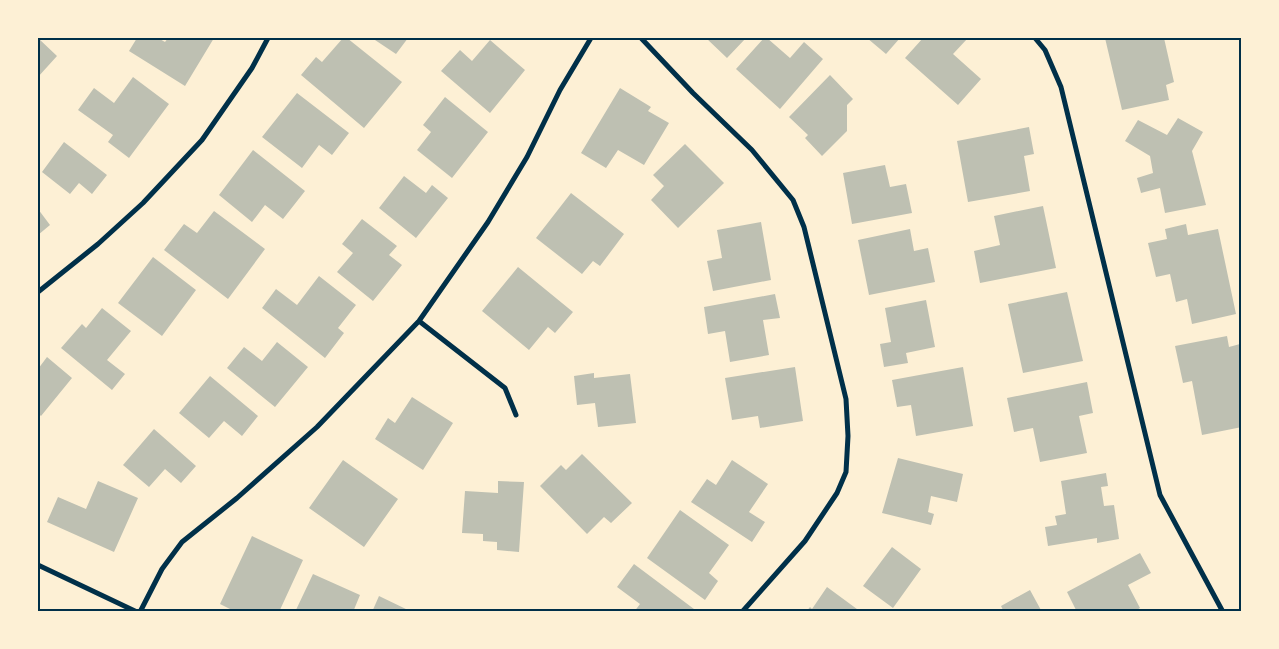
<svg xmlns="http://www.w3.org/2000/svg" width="1279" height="649" font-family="'DM Sans',sans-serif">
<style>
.building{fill:#bec0b2}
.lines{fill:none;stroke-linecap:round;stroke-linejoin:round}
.minor{stroke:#003049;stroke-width:5}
.neatline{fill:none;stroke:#003049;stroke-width:2}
</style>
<rect width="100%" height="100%" fill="#fdf0d5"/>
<path class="building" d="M 38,38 L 57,56 L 38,77 Z
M 137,38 L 158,38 L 165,42 L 168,38 L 214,38 L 185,86 L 129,51 Z
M 343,38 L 347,38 L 402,82 L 364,128 L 301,75 L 316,57 L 322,62 Z
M 372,38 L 408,38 L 396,54 Z
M 706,38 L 746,38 L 727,58 Z
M 764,38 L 767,38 L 790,58 L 804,42 L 823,59 L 780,109 L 736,69 Z
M 867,38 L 900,38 L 886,54 Z
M 923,38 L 968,38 L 953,54 L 981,79 L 958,105 L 905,58 Z
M 1105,38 L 1164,38 L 1174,82 L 1166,85 L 1169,100 L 1122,110 Z
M 490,40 L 525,70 L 490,113 L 441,71 L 460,50 L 472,61 Z
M 830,75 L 853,99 L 847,105 L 847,131 L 822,156 L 805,138 L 808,135 L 789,117 Z
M 133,77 L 169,104 L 129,158 L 108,142 L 113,135 L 78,110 L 94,88 L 114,103 Z
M 620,88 L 651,107 L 648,111 L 669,123 L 644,165 L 618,150 L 606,168 L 581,153 Z
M 297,93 L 349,133 L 332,155 L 319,145 L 302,168 L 262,137 Z
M 445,97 L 488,132 L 452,178 L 417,150 L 431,132 L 423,125 Z
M 1178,118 L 1203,132 L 1192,151 L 1206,205 L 1165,213 L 1160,188 L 1141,193 L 1137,178 L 1153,173 L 1150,156 L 1125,141 L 1138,120 L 1167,135 Z
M 1029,127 L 1034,154 L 1024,156 L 1030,191 L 968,202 L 957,141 Z
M 64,142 L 107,175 L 92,194 L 79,183 L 70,194 L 42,172 Z
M 685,144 L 724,183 L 678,228 L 651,200 L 664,186 L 653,175 Z
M 253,150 L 305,191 L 283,219 L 265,205 L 252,222 L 219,195 Z
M 885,165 L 890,187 L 906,184 L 912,213 L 852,224 L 843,173 Z
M 404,176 L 426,193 L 432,185 L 448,198 L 416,238 L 379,208 Z
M 571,193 L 624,234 L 600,266 L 593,261 L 582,274 L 536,238 Z
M 1043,206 L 1056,268 L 980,283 L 974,251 L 1000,245 L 994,216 Z
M 38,209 L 50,225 L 38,235 Z
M 214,211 L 265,249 L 228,299 L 164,250 L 184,224 L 197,233 Z
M 362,219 L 397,246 L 389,255 L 402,265 L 373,301 L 337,272 L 353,253 L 342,244 Z
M 761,222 L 771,280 L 713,291 L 707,261 L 722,258 L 717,230 Z
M 1186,224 L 1188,235 L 1218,229 L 1236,314 L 1192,324 L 1187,299 L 1176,302 L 1170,274 L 1156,277 L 1148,243 L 1167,239 L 1165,229 Z
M 910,229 L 914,251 L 928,248 L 935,282 L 869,295 L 858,240 Z
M 153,257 L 196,290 L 162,336 L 118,303 Z
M 518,267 L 573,312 L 555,333 L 548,327 L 529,350 L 482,311 Z
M 319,276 L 356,305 L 338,328 L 344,333 L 325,358 L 262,308 L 276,289 L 297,305 Z
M 1067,292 L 1083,361 L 1023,373 L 1008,304 Z
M 775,294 L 780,318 L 763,320 L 769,355 L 730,362 L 725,331 L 708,334 L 704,307 Z
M 926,300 L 935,347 L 906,353 L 908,363 L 884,367 L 880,344 L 891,342 L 885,308 Z
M 102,308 L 131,331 L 107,360 L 125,374 L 112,390 L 61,348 L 82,324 L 86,328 Z
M 1227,336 L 1229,347 L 1240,344 L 1242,354 L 1242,427 L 1202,435 L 1192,381 L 1183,383 L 1175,346 Z
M 277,342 L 308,367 L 275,407 L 227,368 L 244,347 L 262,361 Z
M 47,357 L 72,378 L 41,416 L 38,413 L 38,369 Z
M 795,367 L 803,421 L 760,428 L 758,416 L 732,420 L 725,378 Z
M 963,367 L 973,426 L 916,436 L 911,405 L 897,407 L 892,380 Z
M 594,373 L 594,378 L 630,374 L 636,423 L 598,427 L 595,403 L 577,405 L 574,376 Z
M 210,376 L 258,416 L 242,436 L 224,421 L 209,438 L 179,413 Z
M 1087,382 L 1093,413 L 1079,416 L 1087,453 L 1040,462 L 1033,428 L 1014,432 L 1007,398 Z
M 412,397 L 453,423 L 423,470 L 375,439 L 388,418 L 395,423 Z
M 154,429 L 196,466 L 181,483 L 165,469 L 149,487 L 123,465 Z
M 582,454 L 632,503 L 611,523 L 604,517 L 587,534 L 540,486 L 561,465 L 566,470 Z
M 898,458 L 963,474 L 957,502 L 931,496 L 928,512 L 934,514 L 931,525 L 882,513 Z
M 343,460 L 398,499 L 364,547 L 309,508 Z
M 732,460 L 768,484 L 749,512 L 765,522 L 752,542 L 691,502 L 707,479 L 716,485 Z
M 1106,473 L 1108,486 L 1101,487 L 1104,506 L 1114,505 L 1119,539 L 1097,543 L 1097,538 L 1048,546 L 1045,527 L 1057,525 L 1055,516 L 1066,514 L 1061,481 Z
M 98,481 L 138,498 L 114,552 L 47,522 L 58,497 L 86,509 Z
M 498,481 L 524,482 L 519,552 L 497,550 L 497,542 L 483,541 L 483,534 L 462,533 L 465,491 L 498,493 Z
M 680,510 L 729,545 L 709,573 L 718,581 L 705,600 L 647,558 Z
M 252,536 L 303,560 L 279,612 L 236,612 L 220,604 Z
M 892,547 L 921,569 L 893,608 L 863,586 Z
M 1140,553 L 1151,573 L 1128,585 L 1140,608 L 1134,612 L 1077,612 L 1067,592 Z
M 634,564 L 694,609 L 692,612 L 634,612 L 640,604 L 617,587 Z
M 313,574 L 360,595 L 353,612 L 295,612 Z
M 827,587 L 861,612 L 806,612 L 810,607 L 812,609 Z
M 1030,590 L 1042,612 L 1004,612 L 1001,606 Z
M 379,596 L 408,610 L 408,612 L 372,612 Z"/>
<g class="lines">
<path class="minor" d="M 641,38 L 693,93 L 752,150 L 793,200 L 804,227 L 846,399 L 848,436 L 846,472 L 837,493 L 805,541 L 742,612
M 1035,38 L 1045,50 L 1061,87 L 1160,495 L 1223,612
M 38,292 L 98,244 L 143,203 L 202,140 L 252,68 L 268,38
M 419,321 L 505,388 L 516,415
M 38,565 L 137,612
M 140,612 L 162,569 L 182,542 L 237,498 L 317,427 L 419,321 L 488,222 L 527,157 L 560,90 L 591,38"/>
</g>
<rect width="1279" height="649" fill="none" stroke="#fdf0d5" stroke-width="78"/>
<rect x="39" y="39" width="1201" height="571" class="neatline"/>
</svg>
